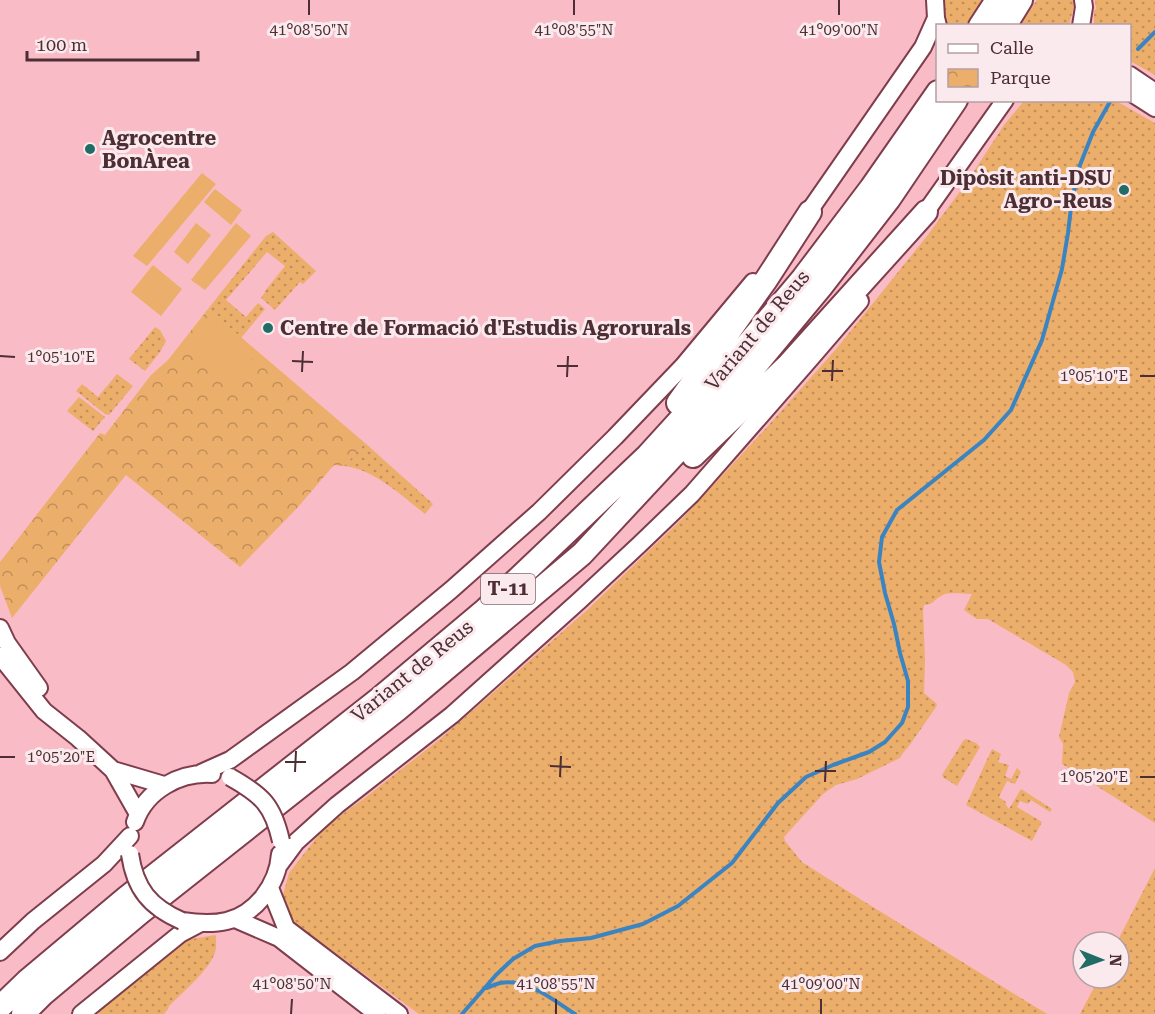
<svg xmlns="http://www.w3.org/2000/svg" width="1155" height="1014" font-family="'Roboto Serif',serif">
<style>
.grass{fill:url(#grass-dots)}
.park{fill:url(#park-crowns)}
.pitch{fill:#ecae6b}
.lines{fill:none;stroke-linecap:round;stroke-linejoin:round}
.stream{stroke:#3b84c2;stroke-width:4}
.secondary-casing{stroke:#7e3d4c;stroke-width:20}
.highway-casing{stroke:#7e3d4c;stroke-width:26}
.secondary{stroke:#fff;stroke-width:16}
.highway{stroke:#fff;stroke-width:22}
.secondary-bridge-casing{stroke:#7e3d4c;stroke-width:20;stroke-linecap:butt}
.secondary-bridge{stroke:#fff;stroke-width:16}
.ticks{fill:none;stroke:#4d2e34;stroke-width:2}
.poi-dot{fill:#226c66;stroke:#fbeaed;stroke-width:2}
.labels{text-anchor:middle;stroke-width:6;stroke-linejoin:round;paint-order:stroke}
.shield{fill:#fbeaed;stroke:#81666c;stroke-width:1.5}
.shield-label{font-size:18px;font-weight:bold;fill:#4d2e34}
.poi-label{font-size:20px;font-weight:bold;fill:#4d2e34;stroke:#fbeaed;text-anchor:start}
.street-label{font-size:20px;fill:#4d2e34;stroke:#fbeaed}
.ticks-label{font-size:15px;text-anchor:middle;fill:#4d2e34;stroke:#fbeaed;stroke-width:6;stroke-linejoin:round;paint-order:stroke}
</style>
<defs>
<pattern id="grass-dots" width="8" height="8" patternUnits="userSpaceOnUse" patternTransform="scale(1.5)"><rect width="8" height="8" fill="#ecae6b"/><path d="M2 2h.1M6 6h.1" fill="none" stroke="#c18e59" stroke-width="1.8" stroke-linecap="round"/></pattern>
<pattern id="park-crowns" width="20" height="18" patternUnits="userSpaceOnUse" patternTransform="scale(1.5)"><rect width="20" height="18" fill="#ecae6b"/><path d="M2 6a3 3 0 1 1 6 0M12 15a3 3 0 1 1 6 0" fill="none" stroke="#c18e59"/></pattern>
</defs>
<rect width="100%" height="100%" fill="#f9bbc6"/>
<path class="grass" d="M 943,0 L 984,0 L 967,25 L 946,25 L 943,6 Z
M 1037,0 L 1073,0 L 1074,6 L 1069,25 L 1020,25 Z
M 1095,0 L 1155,0 L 1155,75 L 1130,61 L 1130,26 L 1094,25 L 1094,11 L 1096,9 Z
M 1024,101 L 1116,101 L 1155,123 L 1155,823 L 1062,764 L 1063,744 L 1059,737 L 1069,693 L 1075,682 L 1073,672 L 1066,665 L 988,619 L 977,619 L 964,610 L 972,594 C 963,594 949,591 941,596 C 933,600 935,604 924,605 L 923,610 L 925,661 L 924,693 L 937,704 L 936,707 L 909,746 L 903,753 L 900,758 L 857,779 L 836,785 L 823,794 L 784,837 L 785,841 L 802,862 L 860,899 L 1047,1014 L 419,1014 L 296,924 L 285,911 L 283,895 L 289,873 L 325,827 L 366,797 L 440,739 L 586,611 L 680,521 L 767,427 L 837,348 L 927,236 L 967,182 L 1004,125 Z
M 273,232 L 316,271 L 303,284 L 300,282 L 275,310 L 261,298 L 265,292 L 265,291 L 285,266 L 267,252 L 226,300 L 246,317 L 258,303 L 265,309 L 241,338 L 208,309 L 266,236 Z
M 155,327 L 160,330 L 166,341 L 160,352 L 145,371 L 129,359 Z
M 117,374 L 133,386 L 109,415 L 105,414 L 76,391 L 82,384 L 98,397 Z
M 79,397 L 105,417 L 93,431 L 67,411 Z
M 365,443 L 433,504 L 425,514 C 402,496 374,469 344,466 Z
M 966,739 L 976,743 L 980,747 L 957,786 L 944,778 L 942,775 L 963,741 Z
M 992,749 L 1001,754 L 998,762 L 1009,765 L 1005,776 L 1011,779 L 1017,768 L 1021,772 L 1015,784 L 1007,781 L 999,797 L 1006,802 L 1006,805 L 1009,809 L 1021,789 L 1052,809 L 1050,812 L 1031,800 L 1028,804 L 1020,801 L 1017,807 L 1042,822 L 1032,841 L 966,805 Z
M 1155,868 L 1155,1014 L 1080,1014 L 1099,978 L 1119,978 L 1119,942 L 1117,942 Z
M 215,935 L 216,936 C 216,942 217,949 214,955 C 207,972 182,993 169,1006 L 168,1009 L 164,1014 L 97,1014 L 128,985 L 186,940 Z"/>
<path class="park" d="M 208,309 L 365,443 L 344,466 L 334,465 L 298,507 L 240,567 L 126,475 L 12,618 L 0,586 L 0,562 L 100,433 L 105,435 L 151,375 L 168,360 Z"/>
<path class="pitch" d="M 202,173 L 216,184 L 147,266 L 133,256 Z
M 215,189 L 242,210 L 231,225 L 204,202 Z
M 196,223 L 211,235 L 188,264 L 174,252 Z
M 236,223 L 251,236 L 205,290 L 191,280 Z
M 153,265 L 182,289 L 161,316 L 131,292 Z
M 210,314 L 256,355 L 234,382 L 188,341 Z"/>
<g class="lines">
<path class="stream" d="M 1138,49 L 1155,32
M 487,988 C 491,986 496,984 500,983 C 528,978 553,1000 575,1014
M 462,1014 L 496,975 L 513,959 L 535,946 L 560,941 L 591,938 L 643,924 L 678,906 L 732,863 L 778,803 L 806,777 L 833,765 L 869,752 L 885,742 L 902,723 L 908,707 L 908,681 L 900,653 L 894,624 L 885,593 L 879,562 L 882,537 L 897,510 L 984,440 L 1011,410 L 1042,340 L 1062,269 L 1068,233 L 1072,199 L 1080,165 L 1093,132 L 1111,100"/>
<g class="secondary-casing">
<path id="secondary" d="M 935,0 L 936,18 L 938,26
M 1081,26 L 1084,7 L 1083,0
M 1130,75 L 1155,92
M 1130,92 L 1155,108
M 803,220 L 923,47 L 936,18
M 920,220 L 1005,100
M 0,628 L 7,643 L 39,688
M 0,656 L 44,711 L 78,738 L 113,770 L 138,814
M 113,770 L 164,785
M 201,773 L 230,760 L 352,672 L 451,590 L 539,512 L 615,437 L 683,366 L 753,282
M 135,822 C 146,790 180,772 212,774
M 279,865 L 296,842 L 337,805 L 452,715 L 580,600 L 640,544 L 692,494 L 811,358 L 860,301
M 270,888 L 286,928 L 399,1014
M 235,919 L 279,938 L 377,1014
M 182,921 C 215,926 241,924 263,897 C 273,884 279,870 280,854
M 0,952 L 33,921 L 104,864 L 130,836
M 81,1014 L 180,934 L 199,924"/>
</g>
<g class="highway-casing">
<path id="highway" d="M 980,26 L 997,0
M 1005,26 L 1021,0
M 678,403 L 766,280 L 810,212
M 693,456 L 787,366 L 926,212
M 0,1007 L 27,981 L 126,898 L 379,699 L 485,610 L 647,456 L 729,366 L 803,278 L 871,188 L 938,92
M 23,1014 L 43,994 L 141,912 L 398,709 L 582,554 L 743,381 L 821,287 L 889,199 L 956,100"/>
</g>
<use href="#secondary" class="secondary"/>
<use href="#highway" class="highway"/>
<g class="secondary-bridge-casing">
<path id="secondary-bridge" d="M 230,777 C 262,795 273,805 281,841
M 130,854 C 135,889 150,907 182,921"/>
</g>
<use href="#secondary-bridge" class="secondary-bridge"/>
</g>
<path class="ticks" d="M 309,15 L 309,0M 574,15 L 574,0M 839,15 L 839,0M 0,356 L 15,357M 292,361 L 313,362M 557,366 L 578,366M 822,371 L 843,371M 302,372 L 303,351M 1140,376 L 1155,376M 567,377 L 568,356M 832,381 L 833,360M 0,757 L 15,757M 285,762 L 306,762M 550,766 L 571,767M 815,771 L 836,771M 295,772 L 296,751M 560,777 L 561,756M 1140,777 L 1155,777M 825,782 L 826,761M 291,1014 L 292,999M 556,1014 L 556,999M 821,1014 L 821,999"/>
<g class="poi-dot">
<circle cx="90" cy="149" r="6"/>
<circle cx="1124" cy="190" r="6"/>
<circle cx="268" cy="328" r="6"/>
</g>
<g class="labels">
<rect class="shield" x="481" y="574" width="54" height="30" rx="4.5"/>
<g class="shield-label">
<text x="508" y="595">T-11</text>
</g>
<g class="poi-label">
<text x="102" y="145">Agrocentre<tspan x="102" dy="23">BonÀrea</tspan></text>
<text x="1112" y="185" text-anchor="end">Dipòsit anti-DSU<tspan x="1112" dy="23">Agro-Reus</tspan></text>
<text x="280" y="335">Centre de Formació d'Estudis Agrorurals</text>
</g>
<g class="street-label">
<text transform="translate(757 330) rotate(-50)" y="7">Variant de Reus</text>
<text transform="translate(412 671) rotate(-39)" y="7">Variant de Reus</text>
</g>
</g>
<g class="ticks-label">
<text x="309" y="35">41°08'50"N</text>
<text x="574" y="35">41°08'55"N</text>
<text x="839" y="35">41°09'00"N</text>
<text x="61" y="362">1°05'10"E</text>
<text x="1094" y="381">1°05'10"E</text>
<text x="61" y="762">1°05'20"E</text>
<text x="1094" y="782">1°05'20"E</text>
<text x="292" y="989">41°08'50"N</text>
<text x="556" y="989">41°08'55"N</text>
<text x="821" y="989">41°09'00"N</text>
</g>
<rect x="936" y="24" width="195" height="78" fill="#fbeaed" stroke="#b59fa3" stroke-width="1.5"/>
<rect x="948" y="44" width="30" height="9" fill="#ffffff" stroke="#b59fa3" stroke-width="1.5"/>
<text x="990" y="54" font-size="18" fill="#4d2e34">Calle</text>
<rect x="948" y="69" width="30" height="18" fill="url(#park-crowns)" stroke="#b59fa3" stroke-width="1.5"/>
<text x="990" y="84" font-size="18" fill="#4d2e34">Parque</text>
<g transform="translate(1101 960) rotate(91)"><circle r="28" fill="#fbeaed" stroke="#b59fa3" stroke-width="1.5"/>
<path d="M0-4.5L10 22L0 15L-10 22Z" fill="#226c66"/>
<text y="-9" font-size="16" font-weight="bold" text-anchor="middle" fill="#4d2e34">N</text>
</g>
<path d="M27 51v9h171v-9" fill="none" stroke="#4d2e34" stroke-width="3"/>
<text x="36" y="51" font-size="18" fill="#4d2e34" stroke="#fbeaed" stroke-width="4.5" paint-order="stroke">100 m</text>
</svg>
